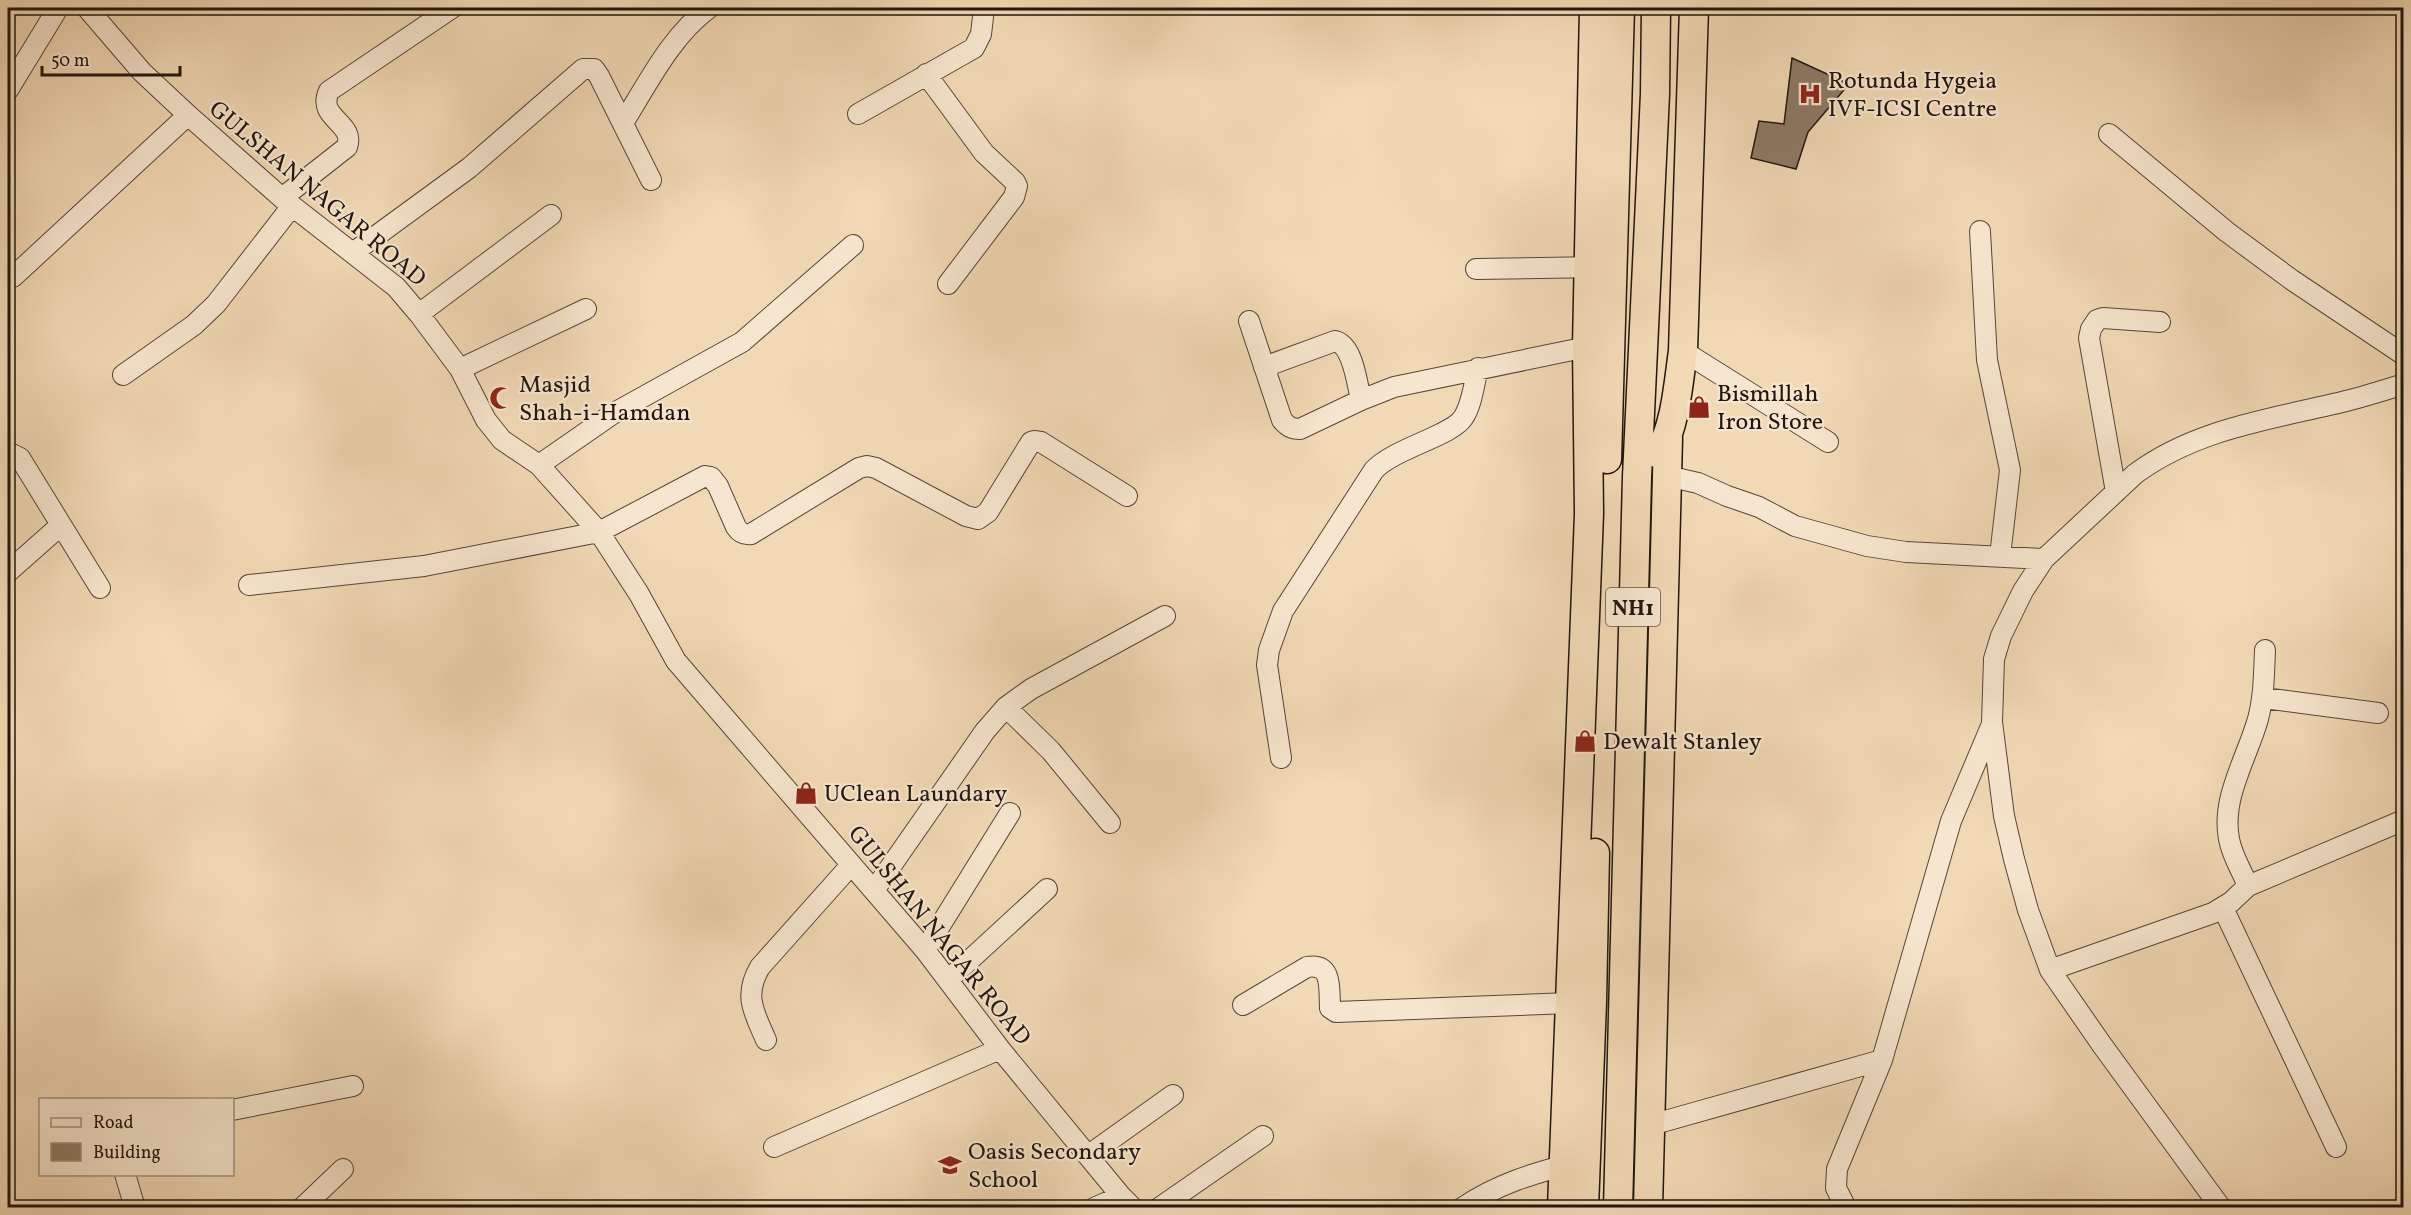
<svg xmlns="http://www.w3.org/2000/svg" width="2411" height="1215" font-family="Vollkorn,serif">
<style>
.building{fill:#8d7b65;stroke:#20160f;stroke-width:1.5}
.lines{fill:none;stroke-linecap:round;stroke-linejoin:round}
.minor-casing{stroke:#544738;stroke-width:22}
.highway-casing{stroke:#20160f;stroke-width:31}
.minor{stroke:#f7e6cf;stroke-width:20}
.highway{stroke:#f2d9b5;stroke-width:28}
.labels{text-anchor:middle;stroke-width:4.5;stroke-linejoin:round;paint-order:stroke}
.shield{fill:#f7e6cf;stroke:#605449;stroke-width:1.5}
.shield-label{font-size:22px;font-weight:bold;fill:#20160f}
.poi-label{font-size:24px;fill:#20160f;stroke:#f7e6cf;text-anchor:start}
.street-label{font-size:24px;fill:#20160f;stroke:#f7e6cf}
</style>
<rect width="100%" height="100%" fill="#f2d9b5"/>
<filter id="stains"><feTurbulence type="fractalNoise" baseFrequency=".00333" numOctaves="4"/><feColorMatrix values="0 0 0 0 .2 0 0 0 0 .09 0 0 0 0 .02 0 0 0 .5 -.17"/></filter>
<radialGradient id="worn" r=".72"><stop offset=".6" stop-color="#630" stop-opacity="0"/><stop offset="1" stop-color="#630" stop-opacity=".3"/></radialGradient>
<path class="building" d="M 1792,58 L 1849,84 L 1808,132 L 1796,169 L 1751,158 L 1759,121 L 1784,124 Z"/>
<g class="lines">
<g class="minor-casing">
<path id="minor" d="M 87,8 L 142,72 L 188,115 L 282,198 L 396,287 L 419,314 L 460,369 L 486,420 L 502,440 L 539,465 L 599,532 L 639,594 L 676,661 L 925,950 L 1000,1049 L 1121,1196 L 1133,1208
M 926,74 L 984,153 L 1015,182 L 1017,186 L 1014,197 L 948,284
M 8,90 L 58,8
M 858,114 L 974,48 L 981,34 L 984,8
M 623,123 C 648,83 671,36 709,8
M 2109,134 L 2227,232 L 2292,280 L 2404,355
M 282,198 L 347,147 C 356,122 316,119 329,91 L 452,8
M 1980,231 L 1987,360 L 2010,470 L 2000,556
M 354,252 L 469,168 L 583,69 L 594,69 L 599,76 L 651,180
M 1476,269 L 1599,267
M 13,277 L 188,115
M 419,314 L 551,215
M 1249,321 L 1282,420 C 1288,427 1292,429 1300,429 L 1361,400 L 1394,387 L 1587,347
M 1683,351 L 1828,442
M 1264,367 L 1335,341 C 1353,345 1357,383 1361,400
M 460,369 L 586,309
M 123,375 L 194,325 L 216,304 L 292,206
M 8,452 L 20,458 L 100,588
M 539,465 L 614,413 L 742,342 L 853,245
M 1667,476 L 1698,483 L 1727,496 L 1759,507 L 1795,526 L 1867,546 L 1906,552 L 2044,559
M 2116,492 L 2089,338 L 2091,329 L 2097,320 L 2103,318 L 2160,322
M 8,572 L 61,525
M 249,585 L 424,566 L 599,532 L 705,476 L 711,477 L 718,486 L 736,527 C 740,533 744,535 751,534 L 859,468 L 867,466 L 876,468 L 966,516 L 978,519 L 988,512 L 1031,442 L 1034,441 L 1041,442 L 1127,496
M 2264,698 L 2378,713
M 1006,707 L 1051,751 L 1110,823
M 1281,758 L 1267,665 L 1269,650 L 1283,611 L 1374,470 C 1395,448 1451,436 1463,418 C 1472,405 1474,384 1478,368
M 2248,886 C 2242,871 2232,856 2229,839 C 2221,798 2247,758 2258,719 C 2264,696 2264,674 2265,650
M 875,889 L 985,731 L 1006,707 L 1031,689 L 1165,616
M 2223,908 L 2336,1147
M 925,950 L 1010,813
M 2050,970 L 2213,913 L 2231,902 L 2248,886 L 2404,820
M 948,980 L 1047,889
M 1243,1005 L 1307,967 C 1333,963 1329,988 1330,1008 L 1336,1012 L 1570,1003
M 766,1040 C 754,1012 743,996 760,967 L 851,865
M 232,1110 L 353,1086
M 1651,1125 L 1882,1060
M 774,1147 L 1000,1049
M 1089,1155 L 1173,1095
M 125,1174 L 135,1208
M 302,1208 L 343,1169
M 1094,1208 L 1121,1196
M 1159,1208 L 1263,1136
M 1462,1208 C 1497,1184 1534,1173 1574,1163
M 1846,1208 L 1836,1188 L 1837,1169 L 1882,1060 L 1951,821 L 1992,724
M 2221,1208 L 2102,1045 L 2050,970 L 2028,910 L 2014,859 L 2004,816 L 1992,722 L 1994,659 L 2001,636 L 2023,591 L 2044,559 L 2135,474 C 2197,428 2273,419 2346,401 C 2366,396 2385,390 2404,384"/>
</g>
<g class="highway-casing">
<path id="highway" d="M 1659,454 C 1676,423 1678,386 1683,351 L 1694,8
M 1607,459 L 1620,8
M 1562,1208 L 1589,514 L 1587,347 L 1594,8
M 1584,1208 L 1592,1002 L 1595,853
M 1618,1208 L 1637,477 L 1655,94 L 1656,8
M 1648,1208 L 1668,438"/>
</g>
<use href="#minor" class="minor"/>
<use href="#highway" class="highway"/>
</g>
<defs>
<g id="hospital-bare" transform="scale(1.8)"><path d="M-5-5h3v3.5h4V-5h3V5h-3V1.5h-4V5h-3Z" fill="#8f2418" stroke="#f7e6cf" stroke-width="2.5" paint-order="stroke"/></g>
<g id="mosque-bare" transform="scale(1.8)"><path d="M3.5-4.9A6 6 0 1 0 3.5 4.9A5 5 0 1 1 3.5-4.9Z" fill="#8f2418" stroke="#f7e6cf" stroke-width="2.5" paint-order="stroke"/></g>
<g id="shop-bare" transform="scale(1.8)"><path d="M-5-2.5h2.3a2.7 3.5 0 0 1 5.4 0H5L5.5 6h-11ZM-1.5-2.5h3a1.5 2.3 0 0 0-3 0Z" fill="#8f2418" stroke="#f7e6cf" stroke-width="2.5" paint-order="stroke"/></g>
<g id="school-bare" transform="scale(1.8)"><path d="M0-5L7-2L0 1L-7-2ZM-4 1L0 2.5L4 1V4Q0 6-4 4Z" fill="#8f2418" stroke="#f7e6cf" stroke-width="2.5" paint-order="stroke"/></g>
</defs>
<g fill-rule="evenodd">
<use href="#hospital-bare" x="1810" y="94"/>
<use href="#mosque-bare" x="501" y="398"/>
<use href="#shop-bare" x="1699" y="407"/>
<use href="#shop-bare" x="1585" y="741"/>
<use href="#shop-bare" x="806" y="793"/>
<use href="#school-bare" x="950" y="1165"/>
</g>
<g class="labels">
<rect class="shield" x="1606" y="588" width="54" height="38" rx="4.5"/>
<g class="shield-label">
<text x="1633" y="615">NH1</text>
</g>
<g class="poi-label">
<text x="1828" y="88">Rotunda Hygeia<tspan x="1828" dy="28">IVF-ICSI Centre</tspan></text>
<text x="519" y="392">Masjid<tspan x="519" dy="28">Shah-i-Hamdan</tspan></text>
<text x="1717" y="401">Bismillah<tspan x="1717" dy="28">Iron Store</tspan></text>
<text x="1603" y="749">Dewalt Stanley</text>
<text x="824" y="801">UClean Laundary</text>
<text x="968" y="1159">Oasis Secondary<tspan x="968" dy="28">School</tspan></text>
</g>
<g class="street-label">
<text transform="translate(318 193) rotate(40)" y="8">GULSHAN NAGAR ROAD</text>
<text transform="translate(940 935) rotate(51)" y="8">GULSHAN NAGAR ROAD</text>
</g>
</g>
<rect width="2411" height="1215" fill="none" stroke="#f2d9b5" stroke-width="30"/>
<rect x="9" y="9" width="2393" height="1197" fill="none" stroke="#20160f" stroke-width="3"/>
<rect x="15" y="15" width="2381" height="1185" fill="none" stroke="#20160f" stroke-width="1.5"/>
<rect x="39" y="1098" width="195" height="78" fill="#f7e6cf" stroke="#a19382" stroke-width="1.5"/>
<rect x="51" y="1118" width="30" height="9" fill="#f7e6cf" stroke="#a19382" stroke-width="1.5"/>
<text x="93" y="1128" font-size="18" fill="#20160f">Road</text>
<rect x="51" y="1143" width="30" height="18" fill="#8d7b65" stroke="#a19382" stroke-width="1.5"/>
<text x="93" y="1158" font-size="18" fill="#20160f">Building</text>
<path d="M42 66v9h138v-9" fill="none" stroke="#20160f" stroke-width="3"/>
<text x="51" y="66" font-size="18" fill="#20160f" stroke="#f7e6cf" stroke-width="4.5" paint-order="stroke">50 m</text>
<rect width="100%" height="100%" filter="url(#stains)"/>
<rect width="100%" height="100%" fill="url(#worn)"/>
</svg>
